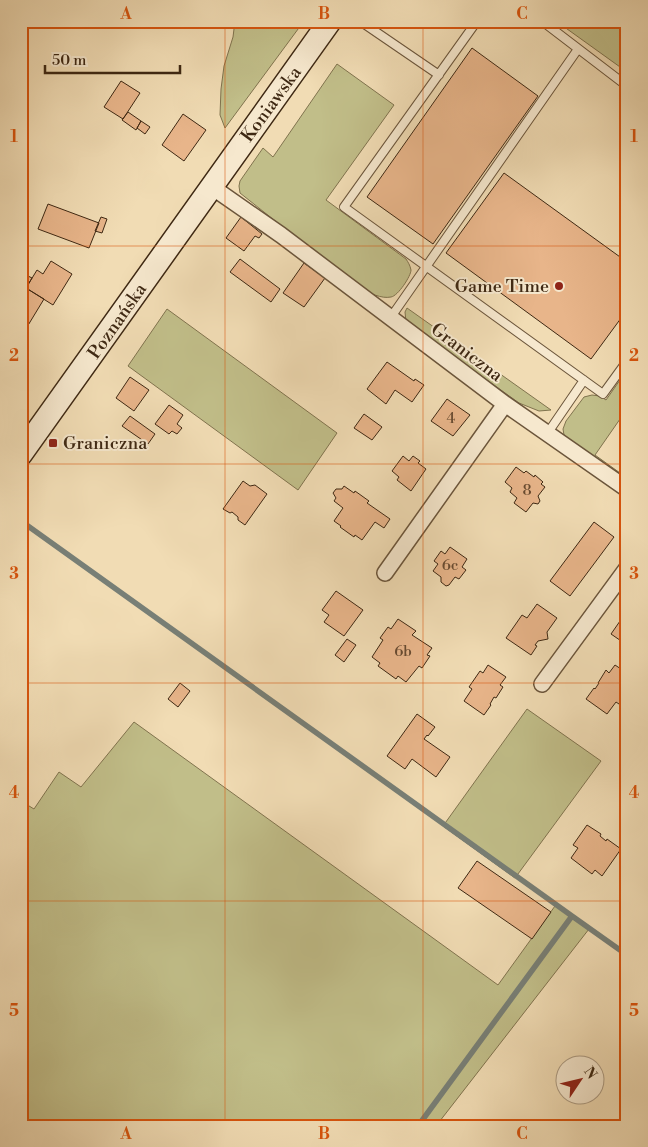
<svg xmlns="http://www.w3.org/2000/svg" width="648" height="1147" font-family="'Libre Bodoni',serif">
<style>
.green{fill:#c1be89;stroke:#80734e}
.lines{fill:none;stroke-linecap:round;stroke-linejoin:round}
.stream{stroke:#787f76;stroke-width:5.5}
.building{fill:#e8b58a;stroke:#3e2813}
.lane-casing{stroke:#6b553b;stroke-width:10}
.street-casing{stroke:#6b553b;stroke-width:18}
.secondary-casing{stroke:#3e2813;stroke-width:25}
.path{stroke:#3e2813;stroke-width:3;stroke-dasharray:4 2.5;stroke-linecap:butt}
.lane{stroke:#f6e8ce;stroke-width:8}
.street{stroke:#f6e8ce;stroke-width:15}
.secondary{stroke:#f6e8ce;stroke-width:22}
.grid{fill:none;stroke:#d7540d;stroke-width:1;stroke-opacity:0.55}
.poi-dot{fill:#8f2418;stroke:#f6e8ce;stroke-width:2}
.labels{text-anchor:middle;stroke-width:4;stroke-linejoin:round;paint-order:stroke}
.number-label{font-size:15px;fill:#684b31}
.street-label{font-size:18px;fill:#3e2813;stroke:#f6e8ce}
.poi-label{font-size:18px;fill:#3e2813;stroke:#f6e8ce;text-anchor:end}
.neatline{fill:none;stroke:#d7540d;stroke-width:2}
.grid-label{font-size:16px;text-anchor:middle;font-weight:bold;fill:#d7540d}
</style>
<rect width="100%" height="100%" fill="#f1dcb4"/>
<filter id="stains"><feTurbulence type="fractalNoise" baseFrequency=".004" numOctaves="4"/><feColorMatrix values="0 0 0 0 .2 0 0 0 0 .09 0 0 0 0 .02 0 0 0 .5 -.17"/></filter>
<radialGradient id="worn" r=".72"><stop offset=".6" stop-color="#630" stop-opacity="0"/><stop offset="1" stop-color="#630" stop-opacity=".3"/></radialGradient>
<path class="green" d="M 235,21 L 304,21 L 225,128 L 220,115 L 221,89 L 224,66 L 233,37 Z
M 556,21 L 619,21 L 627,27 L 627,72 Z
M 337,64 L 394,105 L 326,200 L 406,259 C 408,262 410,265 411,270 C 411,276 398,296 391,297 C 381,299 370,293 361,289 L 240,193 L 239,186 L 240,181 L 263,148 L 273,157 Z
M 407,308 L 551,410 L 539,411 L 519,403 L 406,322 L 405,312 Z
M 167,309 L 337,433 L 298,490 L 128,366 Z
M 627,370 L 627,409 L 595,455 L 627,478 L 627,482 L 567,439 L 564,435 L 563,429 L 566,421 L 584,397 L 592,395 L 600,396 L 606,400 Z
M 527,709 L 601,761 L 515,878 L 443,826 Z
M 134,722 L 498,985 L 555,906 L 589,929 L 436,1126 L 21,1126 L 21,1072 L 24,1068 L 21,1066 L 21,801 L 34,809 L 59,772 L 81,787 Z"/>
<g class="lines">
<path class="stream" d="M 21,521 L 572,916 L 418,1126
M 572,916 L 627,955"/>
</g>
<path class="building" d="M 472,48 L 538,96 L 433,244 L 367,197 Z
M 121,81 L 140,93 L 123,119 L 104,107 Z
M 128,112 L 141,121 L 136,130 L 122,120 Z
M 183,114 L 206,130 L 184,161 L 162,145 Z
M 141,121 L 150,127 L 145,134 L 137,128 Z
M 504,173 L 627,262 L 627,310 L 591,359 L 446,253 Z
M 48,204 L 99,223 L 89,248 L 38,229 Z
M 101,217 L 107,219 L 102,233 L 95,231 Z
M 241,217 L 262,234 L 259,238 L 255,236 L 244,251 L 226,238 Z
M 240,259 L 280,289 L 271,302 L 230,272 Z
M 51,261 L 72,274 L 53,305 L 26,288 L 37,270 L 43,274 Z
M 304,263 L 325,278 L 304,307 L 283,293 Z
M 26,275 L 32,278 L 26,288 L 44,299 L 27,327 L 21,323 L 21,282 Z
M 387,362 L 414,381 L 415,379 L 424,385 L 412,402 L 395,390 L 386,404 L 367,389 Z
M 130,377 L 149,390 L 134,411 L 116,398 Z
M 447,399 L 470,415 L 453,436 L 431,421 Z
M 169,405 L 183,415 L 177,424 L 182,428 L 177,434 L 172,431 L 169,434 L 155,424 Z
M 364,414 L 382,427 L 372,440 L 354,428 Z
M 130,416 L 155,434 L 148,444 L 122,426 Z
M 403,456 L 409,461 L 413,456 L 420,461 L 418,463 L 426,469 L 411,491 L 397,480 L 399,477 L 392,471 Z
M 516,467 L 524,473 L 526,471 L 534,477 L 535,475 L 543,482 L 541,484 L 545,487 L 538,496 L 540,501 L 538,504 L 533,503 L 526,512 L 514,503 L 517,498 L 510,492 L 512,488 L 505,482 Z
M 243,481 L 250,486 L 255,485 L 267,494 L 245,525 L 238,520 L 238,517 L 232,512 L 230,513 L 223,509 Z
M 344,486 L 354,493 L 355,491 L 369,501 L 367,503 L 390,519 L 384,528 L 375,522 L 362,540 L 355,535 L 354,537 L 340,527 L 341,526 L 334,521 L 343,508 L 334,501 L 336,498 L 333,493 L 336,489 L 342,489 Z
M 594,522 L 614,537 L 570,596 L 550,581 Z
M 450,547 L 467,559 L 462,567 L 466,570 L 459,579 L 455,577 L 449,585 L 446,586 L 441,582 L 441,577 L 433,571 L 438,564 L 434,561 L 441,551 L 445,554 Z
M 336,591 L 363,610 L 344,636 L 324,622 L 329,615 L 322,610 Z
M 537,604 L 557,618 L 547,632 L 548,639 L 538,641 L 535,645 L 537,646 L 531,655 L 506,638 L 522,615 L 527,618 Z
M 627,611 L 627,645 L 611,634 Z
M 398,619 L 416,631 L 412,635 L 432,648 L 427,655 L 430,656 L 422,668 L 419,666 L 406,682 L 398,676 L 396,679 L 378,666 L 380,663 L 372,657 L 383,640 L 380,638 L 388,627 L 391,629 Z
M 347,639 L 356,645 L 344,662 L 335,655 Z
M 488,665 L 506,677 L 500,685 L 503,687 L 496,698 L 494,697 L 490,704 L 491,705 L 484,715 L 464,701 L 472,689 L 469,687 L 480,671 L 483,673 Z
M 615,665 L 627,673 L 627,692 L 619,704 L 616,702 L 607,714 L 586,699 L 594,688 L 595,689 L 599,683 L 598,683 L 606,670 L 609,673 Z
M 180,683 L 190,691 L 178,707 L 168,699 Z
M 417,714 L 435,727 L 428,736 L 427,735 L 424,739 L 450,757 L 436,777 L 412,759 L 405,769 L 387,756 Z
M 587,825 L 601,834 L 600,836 L 606,841 L 607,839 L 621,849 L 602,876 L 595,870 L 592,874 L 571,858 L 578,848 L 573,845 Z
M 477,861 L 551,912 L 532,939 L 458,888 Z"/>
<g class="lines">
<g class="lane-casing">
<path id="lane" d="M 360,21 L 439,75
M 477,21 L 344,207 L 603,394 L 627,361
M 542,21 L 627,86
M 391,317 L 578,49
M 547,434 L 584,380"/>
</g>
<g class="street-casing">
<path id="street" d="M 212,187 L 281,235 L 505,404 L 627,489
M 385,573 L 505,404
M 542,684 L 627,568"/>
</g>
<g class="secondary-casing">
<path id="secondary" d="M 21,454 L 330,21"/>
</g>
<path class="path" d="M 21,482 L 28,472"/>
<use href="#lane" class="lane"/>
<use href="#street" class="street"/>
<use href="#secondary" class="secondary"/>
</g>
<path class="grid" d="M 225,21 L 225,1126M 423,21 L 423,1126M 21,246 L 627,246M 21,464 L 627,464M 21,683 L 627,683M 21,901 L 627,901"/>
<g class="poi-dot">
<circle cx="559" cy="286" r="5"/>
<rect x="48" y="438" width="10" height="10" rx="2.5"/>
</g>
<g class="labels">
<g class="number-label">
<text x="451" y="423">4</text>
<text x="527" y="495">8</text>
<text x="450" y="570">6c</text>
<text x="403" y="656">6b</text>
</g>
<g class="street-label">
<text transform="translate(271 104) rotate(-54)" y="6">Koniawska</text>
<text transform="translate(117 321) rotate(-55)" y="6">Poznańska</text>
<text transform="translate(467 352) rotate(37)" y="6">Graniczna</text>
</g>
<g class="poi-label">
<text x="549" y="292">Game Time</text>
<text x="63" y="449" text-anchor="start">Graniczna</text>
</g>
</g>
<rect width="648" height="1147" fill="none" stroke="#f1dcb4" stroke-width="55"/>
<g transform="translate(580 1080) rotate(55)"><circle r="24" fill="#f6e8ce" stroke="#ac9b83"/>
<path d="M0-4L9 19L0 12L-9 19Z" fill="#8f2418"/>
<text y="-8" font-size="14" font-weight="bold" text-anchor="middle" fill="#3e2813">N</text>
</g>
<path d="M45 65v8h135v-8" fill="none" stroke="#3e2813" stroke-width="2.5"/>
<text x="52" y="65" font-size="15" fill="#3e2813" stroke="#f6e8ce" stroke-width="4" paint-order="stroke">50 m</text>
<rect x="28" y="28" width="592" height="1092" class="neatline"/>
<g class="grid-label">
<text x="126" y="19">A</text>
<text x="324" y="19">B</text>
<text x="522" y="19">C</text>
<text x="14" y="142">1</text>
<text x="634" y="142">1</text>
<text x="14" y="361">2</text>
<text x="634" y="361">2</text>
<text x="14" y="579">3</text>
<text x="634" y="579">3</text>
<text x="14" y="798">4</text>
<text x="634" y="798">4</text>
<text x="14" y="1016">5</text>
<text x="634" y="1016">5</text>
<text x="126" y="1139">A</text>
<text x="324" y="1139">B</text>
<text x="522" y="1139">C</text>
</g>
<rect width="100%" height="100%" filter="url(#stains)"/>
<rect width="100%" height="100%" fill="url(#worn)"/>
</svg>
